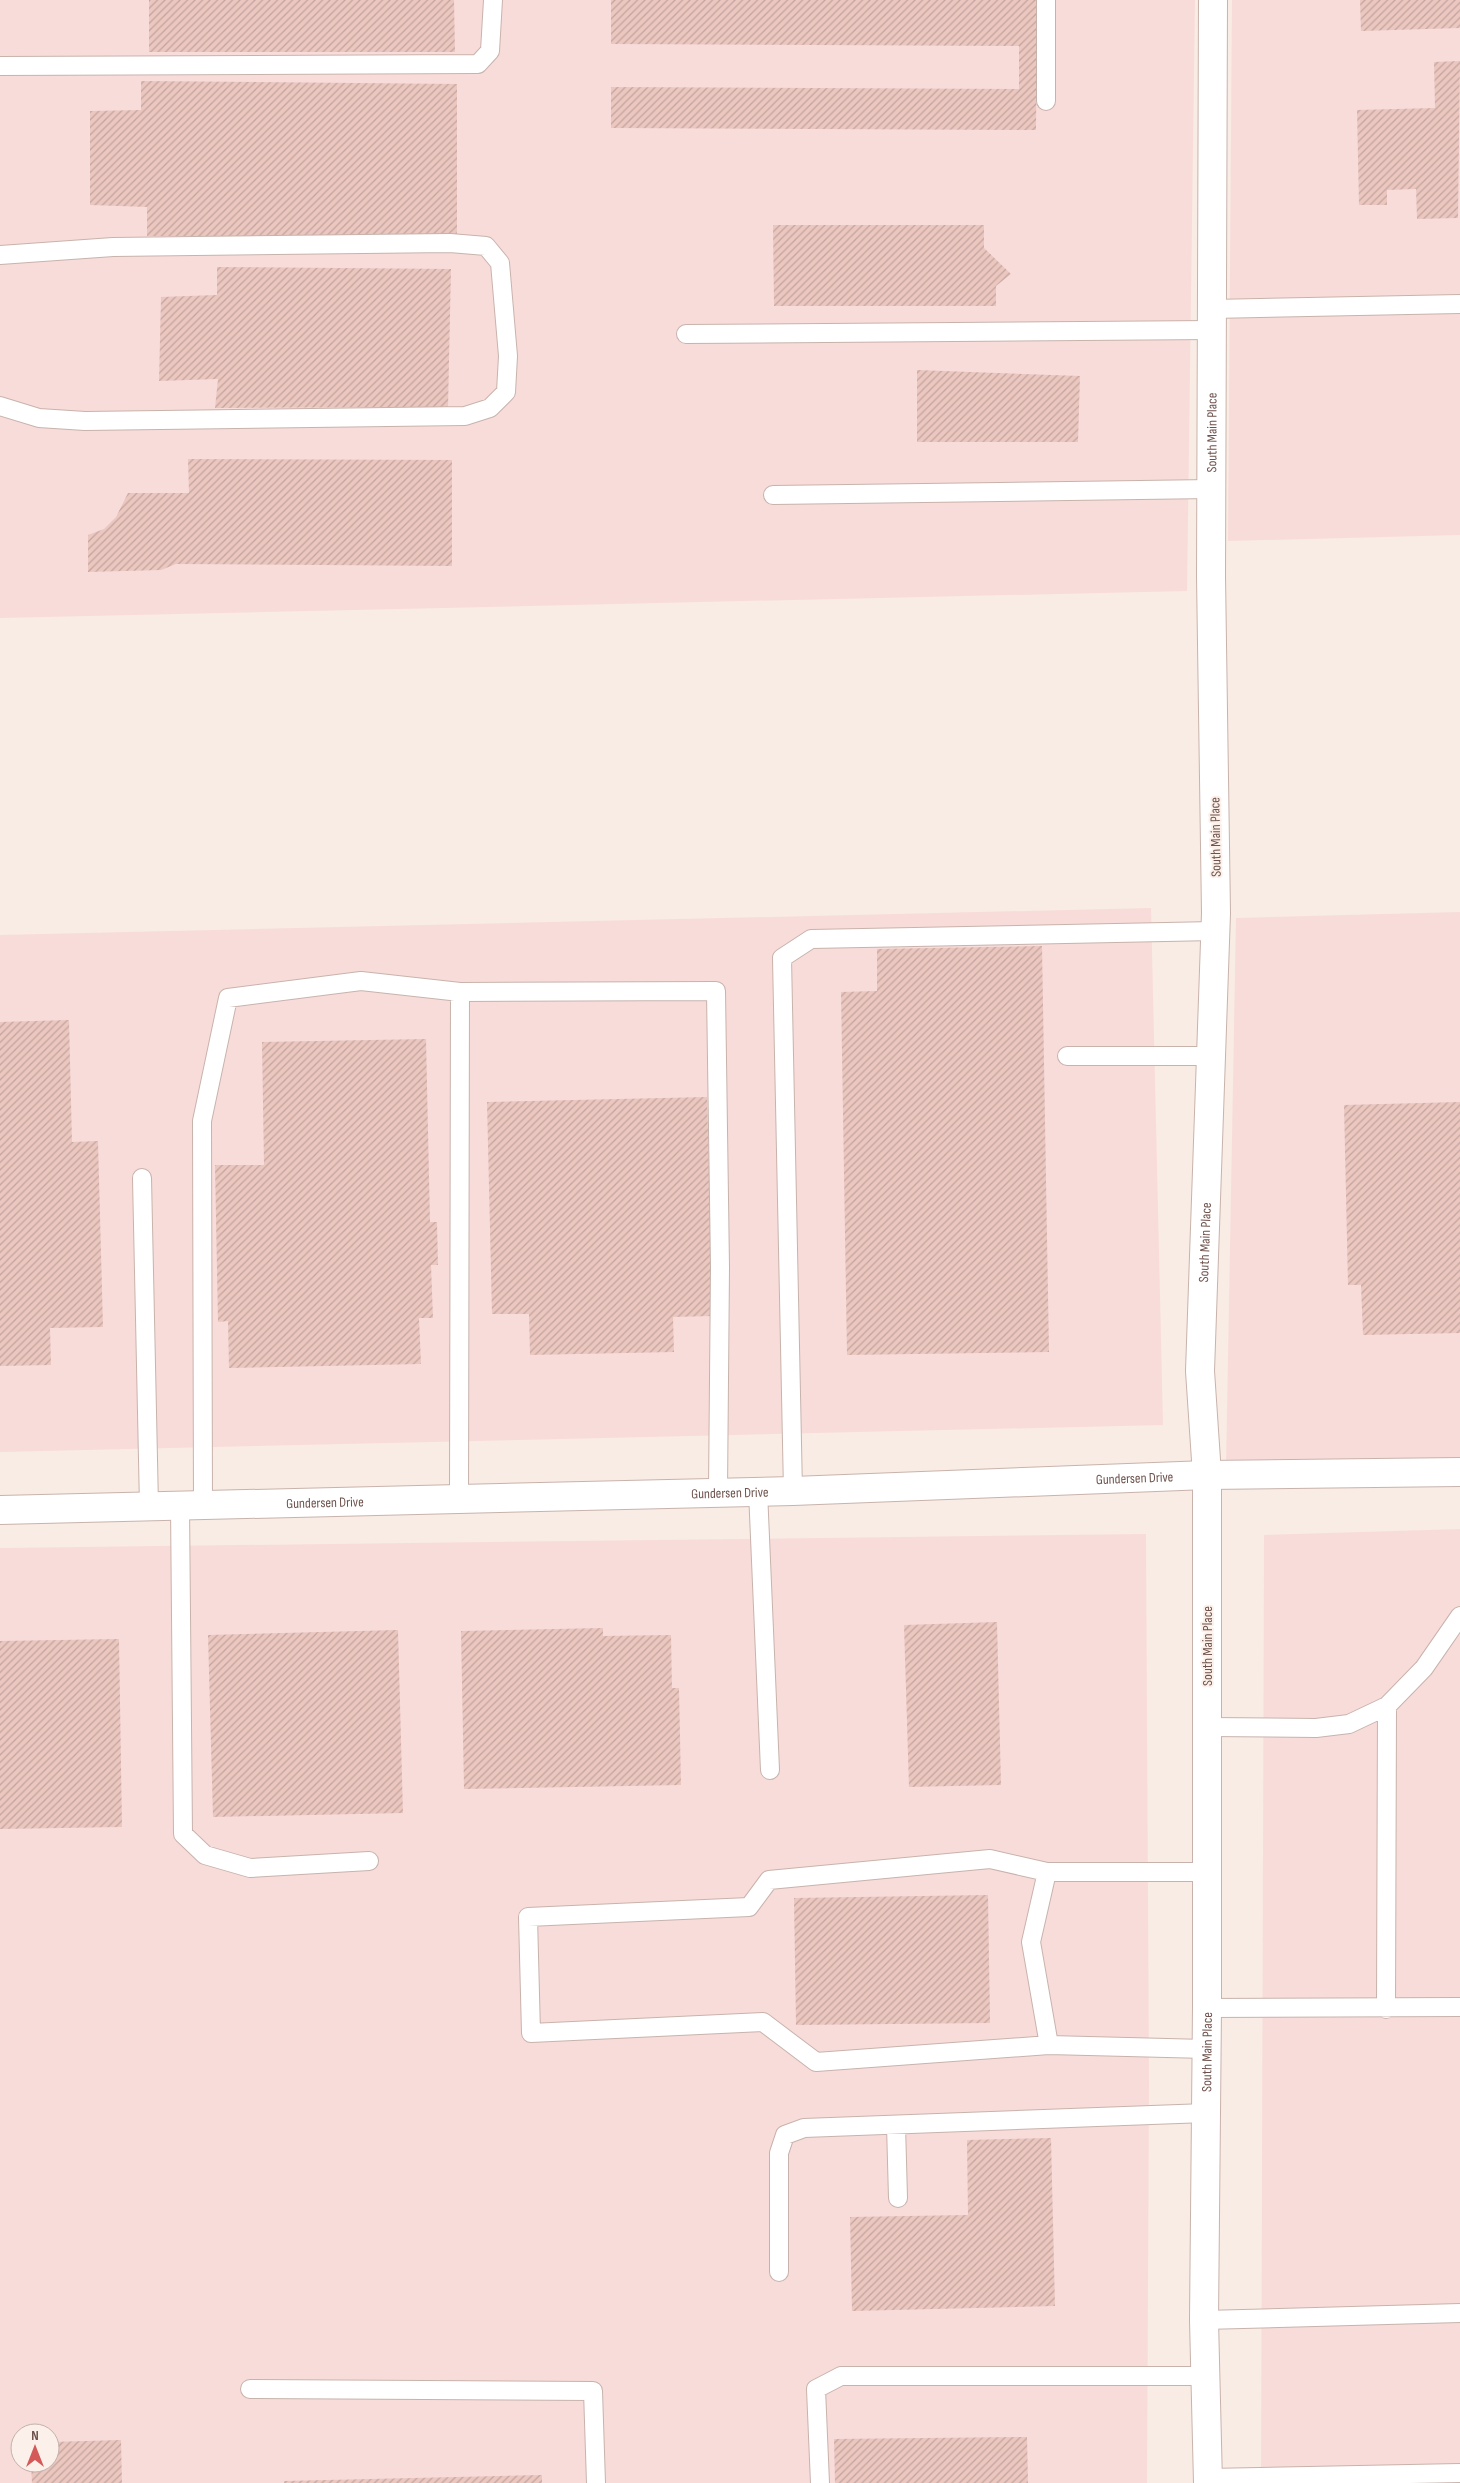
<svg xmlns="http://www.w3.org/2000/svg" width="1460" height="2483" font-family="'Sofia Sans Condensed',sans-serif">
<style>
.commercial{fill:#f8dcda;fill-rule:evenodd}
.building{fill:url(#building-hatch)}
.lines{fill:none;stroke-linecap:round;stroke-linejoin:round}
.lane-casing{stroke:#c8b3ac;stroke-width:20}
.street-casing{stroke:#c8b3ac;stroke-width:30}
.lane{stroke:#fff;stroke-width:18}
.street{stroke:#fff;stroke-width:28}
.labels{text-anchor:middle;stroke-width:4;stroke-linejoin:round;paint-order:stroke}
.street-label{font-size:14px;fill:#6e524d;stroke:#fcf1ea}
</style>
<defs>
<pattern id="building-hatch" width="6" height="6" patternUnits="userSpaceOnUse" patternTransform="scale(1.25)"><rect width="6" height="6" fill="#ebc7c0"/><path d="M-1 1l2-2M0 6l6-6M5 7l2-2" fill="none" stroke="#c3a49e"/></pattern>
</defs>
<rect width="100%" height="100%" fill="#f9ece4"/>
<path class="commercial" d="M 0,0 L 1195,0 L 1187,591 L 0,618 Z
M 1232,0 L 1460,0 L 1460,535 L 1228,541 Z
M 1151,908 L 1163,1425 L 0,1452 L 0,935 Z
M 1460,912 L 1460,1458 L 1226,1467 L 1236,918 Z
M 1460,1529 L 1460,2483 L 1261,2483 L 1264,1535 Z
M 1146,1534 L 1149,2084 L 1147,2483 L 0,2483 L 0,1548 ZM 20,2433 L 50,2433 L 50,2463 L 20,2463 Z"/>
<path class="building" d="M 149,0 L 454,0 L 455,52 L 149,52 Z
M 611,0 L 1037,0 L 1036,130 L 611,128 L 611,87 L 1019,89 L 1019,46 L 611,44 Z
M 1360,0 L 1460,0 L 1460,28 L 1361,31 Z
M 1460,61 L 1458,218 L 1417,219 L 1416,189 L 1387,190 L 1387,205 L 1359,205 L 1357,110 L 1435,108 L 1434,62 Z
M 141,81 L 457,84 L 457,236 L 147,236 L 147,207 L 90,205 L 90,111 L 141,110 Z
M 773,225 L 984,225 L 984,248 L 1011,274 L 996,286 L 996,306 L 774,306 Z
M 217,267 L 451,269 L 448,407 L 215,408 L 218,379 L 159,381 L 161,297 L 217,295 Z
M 917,370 L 1080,376 L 1078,442 L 917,442 Z
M 188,459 L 452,460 L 452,566 L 176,564 L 161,570 L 88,572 L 88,535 L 104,529 L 116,517 L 128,493 L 189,493 Z
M 1042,946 L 1049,1352 L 847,1355 L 841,992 L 877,991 L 877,949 Z
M 69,1020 L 72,1142 L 98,1141 L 103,1327 L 50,1328 L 51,1365 L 0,1366 L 0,1022 Z
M 426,1039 L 430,1222 L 437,1222 L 438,1265 L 431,1265 L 433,1318 L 419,1318 L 421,1364 L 229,1368 L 228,1321 L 218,1322 L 215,1165 L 264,1165 L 262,1042 Z
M 707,1097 L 713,1316 L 673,1317 L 674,1352 L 530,1355 L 529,1314 L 492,1314 L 487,1102 Z
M 1460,1102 L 1460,1333 L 1363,1335 L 1361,1285 L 1348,1285 L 1344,1105 Z
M 997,1622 L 1001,1785 L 909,1787 L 904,1625 Z
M 603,1628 L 603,1636 L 671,1635 L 672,1688 L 679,1688 L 681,1785 L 464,1789 L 461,1631 Z
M 398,1630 L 403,1813 L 213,1817 L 208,1635 Z
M 119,1639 L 122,1827 L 0,1829 L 0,1641 Z
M 988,1895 L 990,2023 L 796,2025 L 794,1898 Z
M 1051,2138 L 1055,2306 L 852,2311 L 850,2217 L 968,2215 L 967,2140 Z
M 1027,2437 L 1028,2483 L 835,2483 L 834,2439 Z
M 121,2440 L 122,2483 L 32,2483 L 31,2463 L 50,2463 L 50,2442 Z
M 542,2475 L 542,2483 L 284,2483 L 284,2481 Z"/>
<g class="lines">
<g class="lane-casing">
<path id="lane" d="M 1046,0 L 1046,101
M 0,66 L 478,64 L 490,51 L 493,0
M 0,255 L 113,247 L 450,243 L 486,246 L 500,263 L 508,356 L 506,392 L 490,408 L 465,416 L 85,421 L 39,418 L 0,406
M 1212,309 L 1460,304
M 686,334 L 1212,330
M 773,495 L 1211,489
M 1067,1056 L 1211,1056
M 142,1178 L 149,1506
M 758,1491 L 770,1770
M 793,1491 L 782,958 L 811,939 L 1215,931
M 459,1499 L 460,992 L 716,991 L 720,1267 L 718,1492
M 180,1505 L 183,1834 L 205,1855 L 250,1868 L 369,1861
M 203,1505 L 202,1121 L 228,998 L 361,981 L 460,992
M 1207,1727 L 1316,1728 L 1349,1724 L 1387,1706 L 1424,1668 L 1460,1616
M 1047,1872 L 1031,1942 L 1049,2045
M 1207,2008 L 1460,2007
M 1386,2009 L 1387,1706
M 1206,2049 L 1049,2045 L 816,2062 L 763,2022 L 531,2033 L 528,1917 L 749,1907 L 769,1880 L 990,1859 L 1047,1872 L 1207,1872
M 896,2125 L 898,2198
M 779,2272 L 779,2153 L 785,2135 L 804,2128 L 1206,2113
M 1204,2320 L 1460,2313
M 250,2389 L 593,2391 L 596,2483
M 1208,2478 L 1460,2473
M 820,2483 L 816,2389 L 841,2376 L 1204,2376"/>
</g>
<g class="street-casing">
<g id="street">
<path id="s1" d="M 0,1510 L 793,1491 L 1207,1475 L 1460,1472"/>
<path id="s2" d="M 1208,2483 L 1204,2320 L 1207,2008 L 1207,1475 L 1200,1371 L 1216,913 L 1211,576 L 1213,0"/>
</g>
</g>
<use href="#lane" class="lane"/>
<use href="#street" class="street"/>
</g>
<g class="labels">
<g class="street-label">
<text dy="5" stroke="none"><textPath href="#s2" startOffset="2051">South Main Place</textPath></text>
<text transform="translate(1215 837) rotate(-91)" y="5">South Main Place</text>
<text dy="5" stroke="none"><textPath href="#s2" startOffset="1241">South Main Place</textPath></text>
<text dy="5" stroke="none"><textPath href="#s1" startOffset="1135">Gundersen Drive</textPath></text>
<text dy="5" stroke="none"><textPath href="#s1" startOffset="730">Gundersen Drive</textPath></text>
<text dy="5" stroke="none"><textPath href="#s1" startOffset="325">Gundersen Drive</textPath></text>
<text transform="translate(1207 1646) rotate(-90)" y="5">South Main Place</text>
<text dy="5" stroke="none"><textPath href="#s2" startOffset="431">South Main Place</textPath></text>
</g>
</g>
<g transform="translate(35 2448)"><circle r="24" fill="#fcf1ea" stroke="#c3b1ab"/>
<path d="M0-4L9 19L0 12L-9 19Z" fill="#d35a59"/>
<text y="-8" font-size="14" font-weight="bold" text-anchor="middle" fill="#6e524d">N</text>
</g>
</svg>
